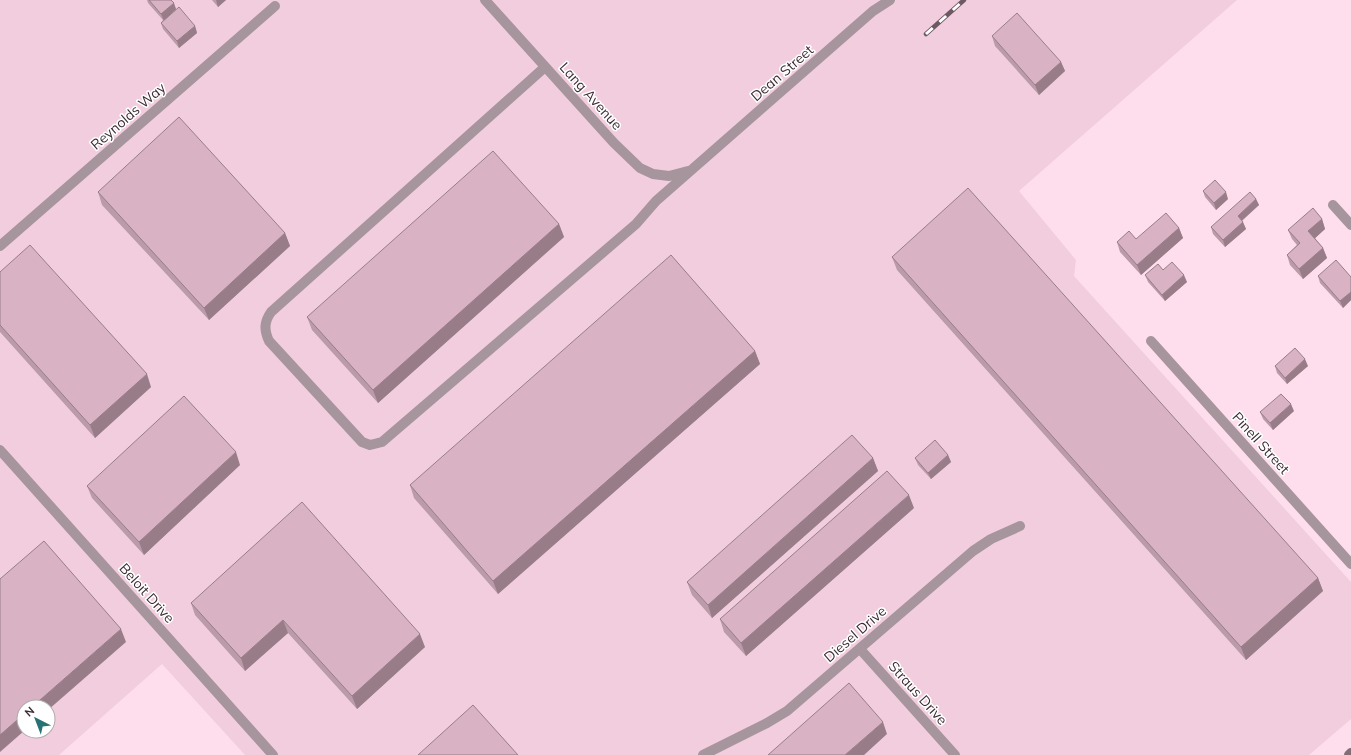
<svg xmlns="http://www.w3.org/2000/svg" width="1351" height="755" font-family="Mulish,sans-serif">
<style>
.built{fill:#f2cdde;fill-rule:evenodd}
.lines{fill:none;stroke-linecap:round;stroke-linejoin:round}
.minor{stroke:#a6959c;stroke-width:10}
.secondary{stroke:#856d78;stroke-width:10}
.rail-casing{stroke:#6c5962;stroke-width:4.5}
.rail{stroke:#fff;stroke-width:3;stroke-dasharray:9;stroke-linecap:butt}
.wall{fill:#bb9aa9}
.shaded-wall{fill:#987d89}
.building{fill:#d9b3c4;stroke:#987d89}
.labels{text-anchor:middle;stroke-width:3;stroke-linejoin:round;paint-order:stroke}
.street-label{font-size:14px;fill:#3b2c33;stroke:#fff}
</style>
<rect width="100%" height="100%" fill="#fedeec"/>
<path class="built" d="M 0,0 L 1237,0 L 1019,191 L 1076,260 L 1074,276 L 1351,582 L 1351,719 L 1309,755 L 245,755 L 162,664 L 59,755 L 0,755 ZM 24,707 L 48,707 L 48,731 L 24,731 Z"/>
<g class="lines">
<path class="minor" d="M 485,0 L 614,143 L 640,168 L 653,174 L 669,176 L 688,171
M 545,67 L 271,312 C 264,322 264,330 269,341 L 362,442 L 370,445 L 382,442 L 636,224 L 656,201 L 873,11 L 890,0
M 1333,205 L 1351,225
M 0,246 L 275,6
M 1151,341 L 1351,564
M 0,450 L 273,755
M 860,649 L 955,755
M 703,755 L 767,723 L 787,711 L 973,551 L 991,539 L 1020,526"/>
<path class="secondary" d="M 1349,755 L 1351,753"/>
<g class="rail-casing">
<path id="rail" d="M 926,34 L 964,0"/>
</g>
<use href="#rail" class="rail"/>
</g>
<path class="wall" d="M 147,0 L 171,0 L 176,9 L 195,26 L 197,33 L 179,48 L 163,29 L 161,23 L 163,20 L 148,3 Z
M 212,0 L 226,0 L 218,7 Z
M 992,36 L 1061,62 L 1065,71 L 1039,95 L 995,46 Z
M 1203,191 L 1228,199 L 1216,210 L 1205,197 Z
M 98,192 L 285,233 L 290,246 L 209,320 L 102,205 Z
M 1256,199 L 1259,205 L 1242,221 L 1246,229 L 1225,247 L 1213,234 L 1211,227 Z
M 1322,219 L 1325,229 L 1315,238 L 1323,248 L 1327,258 L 1303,279 L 1290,265 L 1287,255 L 1297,245 L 1292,239 L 1288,230 Z
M 559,224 L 564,237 L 378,403 L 312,330 L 307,317 Z
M 1179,228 L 1183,238 L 1141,275 L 1120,252 L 1117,242 L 1136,239 Z
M 892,257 L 1318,578 L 1323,591 L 1246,660 L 897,270 Z
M 1163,270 L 1187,282 L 1165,301 L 1148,282 L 1145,275 Z
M 0,272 L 151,387 L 95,438 L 0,332 Z
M 1318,276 L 1351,277 L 1351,300 L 1343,308 L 1320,283 Z
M 755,351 L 760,364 L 498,594 L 414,498 L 410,485 Z
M 1275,366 L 1308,366 L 1287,384 L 1277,373 Z
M 1294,411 L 1273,430 L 1263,419 L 1260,412 Z
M 948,455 L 951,462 L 931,479 L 918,465 L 915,458 Z
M 873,458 L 878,471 L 712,618 L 692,595 L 687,582 Z
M 240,465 L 144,555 L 92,498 L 87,486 Z
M 914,508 L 746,656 L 724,632 L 720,619 Z
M 191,603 L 425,647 L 357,709 L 288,633 L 245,671 L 195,615 Z"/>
<path class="shaded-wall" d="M 216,0 L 226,0 L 218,7 Z
M 174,3 L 176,9 L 164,21 L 161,14 Z
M 195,26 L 197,33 L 179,48 L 177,41 Z
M 1061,62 L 1065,71 L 1039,95 L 1035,85 Z
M 1226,192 L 1228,199 L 1216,210 L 1214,203 Z
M 1256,199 L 1259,205 L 1240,222 L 1238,216 Z
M 1322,219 L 1325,229 L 1312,241 L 1308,231 Z
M 1243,222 L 1246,229 L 1225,247 L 1223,240 Z
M 559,224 L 564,237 L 378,403 L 373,390 Z
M 1179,228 L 1183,238 L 1141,275 L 1137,265 Z
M 285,233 L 290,246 L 209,320 L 204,308 Z
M 1323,248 L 1327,258 L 1303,279 L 1299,269 Z
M 1184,275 L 1187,282 L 1165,301 L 1162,295 Z
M 1351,292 L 1351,300 L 1343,308 L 1340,301 Z
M 755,351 L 760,364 L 498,594 L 493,581 Z
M 1305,359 L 1308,366 L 1287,384 L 1285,378 Z
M 147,374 L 151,387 L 95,438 L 90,425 Z
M 1291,404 L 1294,411 L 1273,430 L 1270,423 Z
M 236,452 L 240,465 L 144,555 L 139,542 Z
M 948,455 L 951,462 L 931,479 L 928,473 Z
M 873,458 L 878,471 L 712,618 L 708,605 Z
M 909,495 L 914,508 L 746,656 L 741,643 Z
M 1318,578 L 1323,591 L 1246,660 L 1241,647 Z
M 283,620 L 288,633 L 245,671 L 241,658 Z
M 121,629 L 126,642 L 48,710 L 48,707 L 32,707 Z
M 420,634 L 425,647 L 357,709 L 352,696 Z
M 24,714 L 24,731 L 0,752 L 0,735 Z
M 883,722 L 887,734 L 864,755 L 845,755 Z"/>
<path class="building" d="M 149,0 L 171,0 L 174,3 L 161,14 Z
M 179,7 L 195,26 L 177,41 L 161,23 Z
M 1017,13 L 1061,62 L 1035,85 L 992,36 Z
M 179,117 L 285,233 L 204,308 L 98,192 Z
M 493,151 L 559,224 L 373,390 L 307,317 Z
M 1215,180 L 1226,192 L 1214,203 L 1203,191 Z
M 968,188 L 1318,578 L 1241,647 L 892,257 Z
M 1250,192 L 1256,199 L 1238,216 L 1243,222 L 1223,240 L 1211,227 Z
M 1313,208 L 1322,219 L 1308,231 L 1323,248 L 1299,269 L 1287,255 L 1300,243 L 1288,230 Z
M 1166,213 L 1179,228 L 1137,265 L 1117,242 L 1129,231 L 1136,239 Z
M 30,245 L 147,374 L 90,425 L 0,325 L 0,272 Z
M 671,255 L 755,351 L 493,581 L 410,485 Z
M 1336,260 L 1351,277 L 1351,292 L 1340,301 L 1318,276 Z
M 1172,262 L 1184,275 L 1162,295 L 1145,275 L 1158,264 L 1163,270 Z
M 1295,348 L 1305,359 L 1285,378 L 1275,366 Z
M 1281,394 L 1291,404 L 1270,423 L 1260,412 Z
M 184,396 L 236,452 L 139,542 L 87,486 Z
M 852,435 L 873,458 L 708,605 L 687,582 Z
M 935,440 L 948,455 L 928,473 L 915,458 Z
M 887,471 L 909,495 L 741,643 L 720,619 Z
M 302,502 L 420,634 L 352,696 L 283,620 L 241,658 L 191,603 Z
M 44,541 L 121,629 L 32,707 L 24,707 L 24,714 L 0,735 L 0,579 Z
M 849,683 L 883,722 L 845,755 L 768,755 Z
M 473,705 L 518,755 L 418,755 Z"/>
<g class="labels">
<g class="street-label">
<text transform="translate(782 73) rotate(-41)" y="5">Dean Street</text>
<text transform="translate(591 96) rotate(48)" y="5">Lang Avenue</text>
<text transform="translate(128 116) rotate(-41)" y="5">Reynolds Way</text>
<text transform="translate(1261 443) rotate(48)" y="5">Pinell Street</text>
<text transform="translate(147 593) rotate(48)" y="5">Beloit Drive</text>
<text transform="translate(855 634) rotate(-41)" y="5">Diesel Drive</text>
<text transform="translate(918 693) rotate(48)" y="5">Straus Drive</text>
</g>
</g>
<g transform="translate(36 719) rotate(318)"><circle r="19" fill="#ffffff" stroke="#b1abad"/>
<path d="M0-3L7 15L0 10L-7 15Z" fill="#277275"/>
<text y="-6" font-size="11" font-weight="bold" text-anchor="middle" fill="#3b2c33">N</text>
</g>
</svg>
